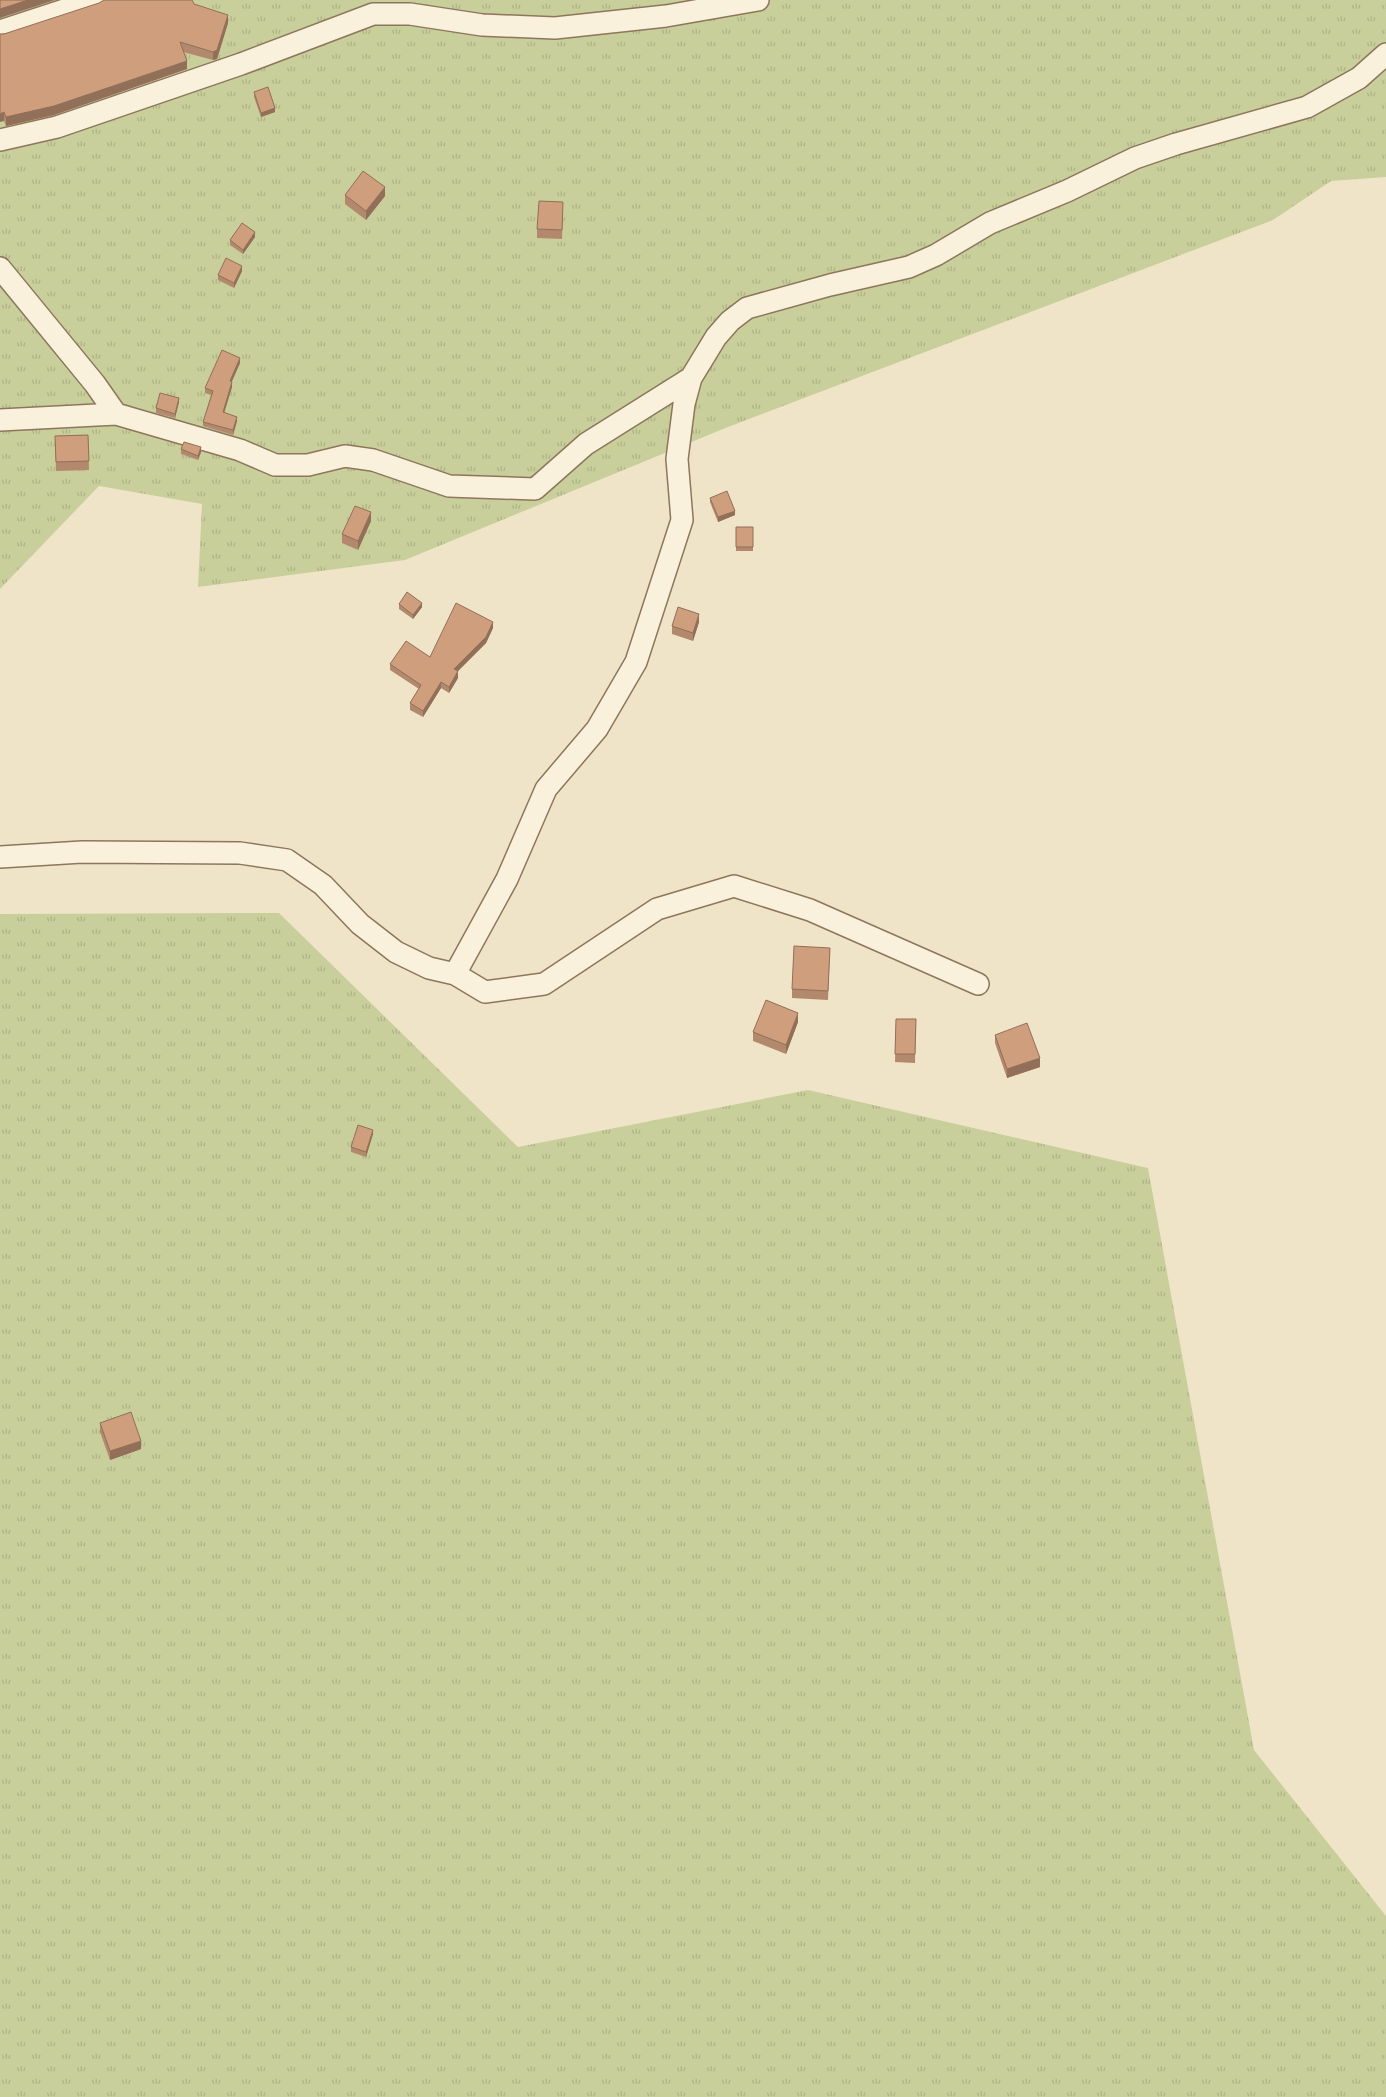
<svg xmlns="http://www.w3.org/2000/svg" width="1386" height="2097" font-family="Bitter,serif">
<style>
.grass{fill:url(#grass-tufts)}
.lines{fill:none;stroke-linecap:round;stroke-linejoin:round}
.minor-casing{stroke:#8d765c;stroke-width:24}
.minor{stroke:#faf1dc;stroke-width:21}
.wall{fill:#b2896c}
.shaded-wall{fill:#916f58}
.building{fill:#cf9f7d;stroke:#916f58}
</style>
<defs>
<pattern id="grass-tufts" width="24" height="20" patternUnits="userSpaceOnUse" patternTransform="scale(1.25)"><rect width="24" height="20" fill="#c9cf9b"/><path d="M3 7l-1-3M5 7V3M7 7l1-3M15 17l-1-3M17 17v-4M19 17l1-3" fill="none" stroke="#aeb285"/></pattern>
</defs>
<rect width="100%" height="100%" fill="#f0e4c8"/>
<path class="grass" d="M 0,0 L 1386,0 L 1386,177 L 1331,181 L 1273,220 L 728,427 L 405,560 L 198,587 L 202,504 L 99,486 L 0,589 Z
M 279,913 L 518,1147 L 808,1090 L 1148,1168 L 1254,1750 L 1386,1916 L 1386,2097 L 0,2097 L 0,914 Z"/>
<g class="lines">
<g class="minor-casing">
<path id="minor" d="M 0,31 L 95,0
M 0,140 L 57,127 L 241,64 L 373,14 L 410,14 L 482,25 L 555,28 L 666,16 L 758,0
M 0,268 L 95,384 L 116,414
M 0,420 L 116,414 L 240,450 L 275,465 L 308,465 L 345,456 L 373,460 L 449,486 L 535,489 L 586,444 L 691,378
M 0,857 L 82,852 L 240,853 L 287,860 L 323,885 L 360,924 L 396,952 L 429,968 L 455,974
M 978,984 L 810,910 L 734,886 L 657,909 L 544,984 L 485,992 L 455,974 L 507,879 L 546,789 L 597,729 L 636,662 L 682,520 L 677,459 L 684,404 L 691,378 L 716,337 L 730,321 L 747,308 L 830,285 L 909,267 L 936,255 L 990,223 L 1067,191 L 1135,158 L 1176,144 L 1307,107 L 1359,78 L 1386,54"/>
</g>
<use href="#minor" class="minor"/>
</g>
<path class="wall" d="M 194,4 L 228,23 L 217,59 L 213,60 L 183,52 L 187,69 L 54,115 L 6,126 L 4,121 L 0,34 Z
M 254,92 L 275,112 L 261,117 L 254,97 Z
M 345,195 L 385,196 L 366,220 L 345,204 Z
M 563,211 L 562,239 L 537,238 L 537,229 Z
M 255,237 L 243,254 L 230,245 L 230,240 Z
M 242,271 L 234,288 L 218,280 L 218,275 Z
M 240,363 L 231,382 L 232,387 L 224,412 L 237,421 L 233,435 L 203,426 L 203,422 L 211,395 L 205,393 L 205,388 Z
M 179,402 L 175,418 L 156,413 L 156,408 Z
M 88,435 L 89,470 L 56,471 L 55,436 Z
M 181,449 L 201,452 L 198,460 L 181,454 Z
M 710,498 L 735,515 L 718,522 L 710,502 Z
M 371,521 L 358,550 L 342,543 L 342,534 Z
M 736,527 L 753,527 L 753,551 L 736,551 Z
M 399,604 L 422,607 L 413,619 L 399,609 Z
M 699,622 L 693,641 L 672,634 L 672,626 Z
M 493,628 L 486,643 L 458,671 L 458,678 L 449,693 L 441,688 L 423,717 L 410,710 L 410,703 L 419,689 L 390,670 L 390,664 L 430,657 Z
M 830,948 L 828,1000 L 792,998 L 792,989 Z
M 896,1019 L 916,1019 L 915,1063 L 895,1062 Z
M 798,1022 L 786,1054 L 753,1041 L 753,1032 Z
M 995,1035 L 1040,1067 L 1007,1078 L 995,1043 Z
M 373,1134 L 366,1157 L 351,1152 L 351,1147 Z
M 100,1423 L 141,1449 L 110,1460 L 100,1432 Z"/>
<path class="shaded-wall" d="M 28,0 L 55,0 L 0,18 L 0,9 Z
M 228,15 L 228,23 L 217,59 L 213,60 L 213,52 Z
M 187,61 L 187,69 L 54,115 L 6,126 L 6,117 Z
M 275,108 L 275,112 L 261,117 L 261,113 Z
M 4,112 L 4,121 L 0,122 L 0,114 Z
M 385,187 L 385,196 L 366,220 L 366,211 Z
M 255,232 L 255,237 L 243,254 L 243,250 Z
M 242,266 L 242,271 L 234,288 L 234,283 Z
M 240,358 L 240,363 L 230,386 L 230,381 Z
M 232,382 L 232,387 L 223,417 L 223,412 Z
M 179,398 L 179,402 L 175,418 L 175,414 Z
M 237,417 L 237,421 L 233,435 L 233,430 Z
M 201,447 L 201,452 L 198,460 L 198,456 Z
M 735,511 L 735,515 L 718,522 L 718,517 Z
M 371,512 L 371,521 L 358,550 L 358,541 Z
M 422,603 L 422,607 L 413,619 L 413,615 Z
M 699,614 L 699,622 L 693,641 L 693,633 Z
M 493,622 L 493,628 L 486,643 L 454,675 L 454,669 Z
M 458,671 L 458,678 L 449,693 L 449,687 Z
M 441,682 L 441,688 L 423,717 L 423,711 Z
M 798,1013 L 798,1022 L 786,1054 L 786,1045 Z
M 1040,1058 L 1040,1067 L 1007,1078 L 1007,1069 Z
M 373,1130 L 373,1134 L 366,1157 L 366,1152 Z
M 141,1441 L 141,1449 L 110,1460 L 110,1451 Z"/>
<path class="building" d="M 0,0 L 28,0 L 0,9 Z
M 104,0 L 192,0 L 194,4 L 228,15 L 217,50 L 213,52 L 180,42 L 187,61 L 54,106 L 6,117 L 4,112 L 0,114 L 0,34 L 4,34 L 99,3 Z
M 268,87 L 275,108 L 261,113 L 254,92 Z
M 363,171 L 385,187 L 366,211 L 345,195 Z
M 539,201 L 563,202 L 562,230 L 537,229 Z
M 242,223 L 255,232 L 243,250 L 230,240 Z
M 226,258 L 242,266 L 234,283 L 218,275 Z
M 222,350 L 240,358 L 230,381 L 232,382 L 223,412 L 237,417 L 233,430 L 203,422 L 213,391 L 205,388 Z
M 160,393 L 179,398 L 175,414 L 156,408 Z
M 88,435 L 89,461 L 56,462 L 55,436 Z
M 184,442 L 201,447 L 198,456 L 181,449 Z
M 727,491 L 735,511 L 718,517 L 710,498 Z
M 355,506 L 371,512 L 358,541 L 342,534 Z
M 736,527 L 753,527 L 753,547 L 736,547 Z
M 407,592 L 422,603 L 413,615 L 399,604 Z
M 456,603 L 493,622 L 486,637 L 454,669 L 458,671 L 449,687 L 441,682 L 423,711 L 410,703 L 421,685 L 390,664 L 406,641 L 430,657 Z
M 678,607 L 699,614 L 693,633 L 672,626 Z
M 794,946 L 830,948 L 828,991 L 792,989 Z
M 766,1000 L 798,1013 L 786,1045 L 753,1032 Z
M 896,1019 L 916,1019 L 915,1054 L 895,1054 Z
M 1027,1023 L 1040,1058 L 1007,1069 L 995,1035 Z
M 358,1125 L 373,1130 L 366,1152 L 351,1147 Z
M 131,1412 L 141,1441 L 110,1451 L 100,1423 Z"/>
</svg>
